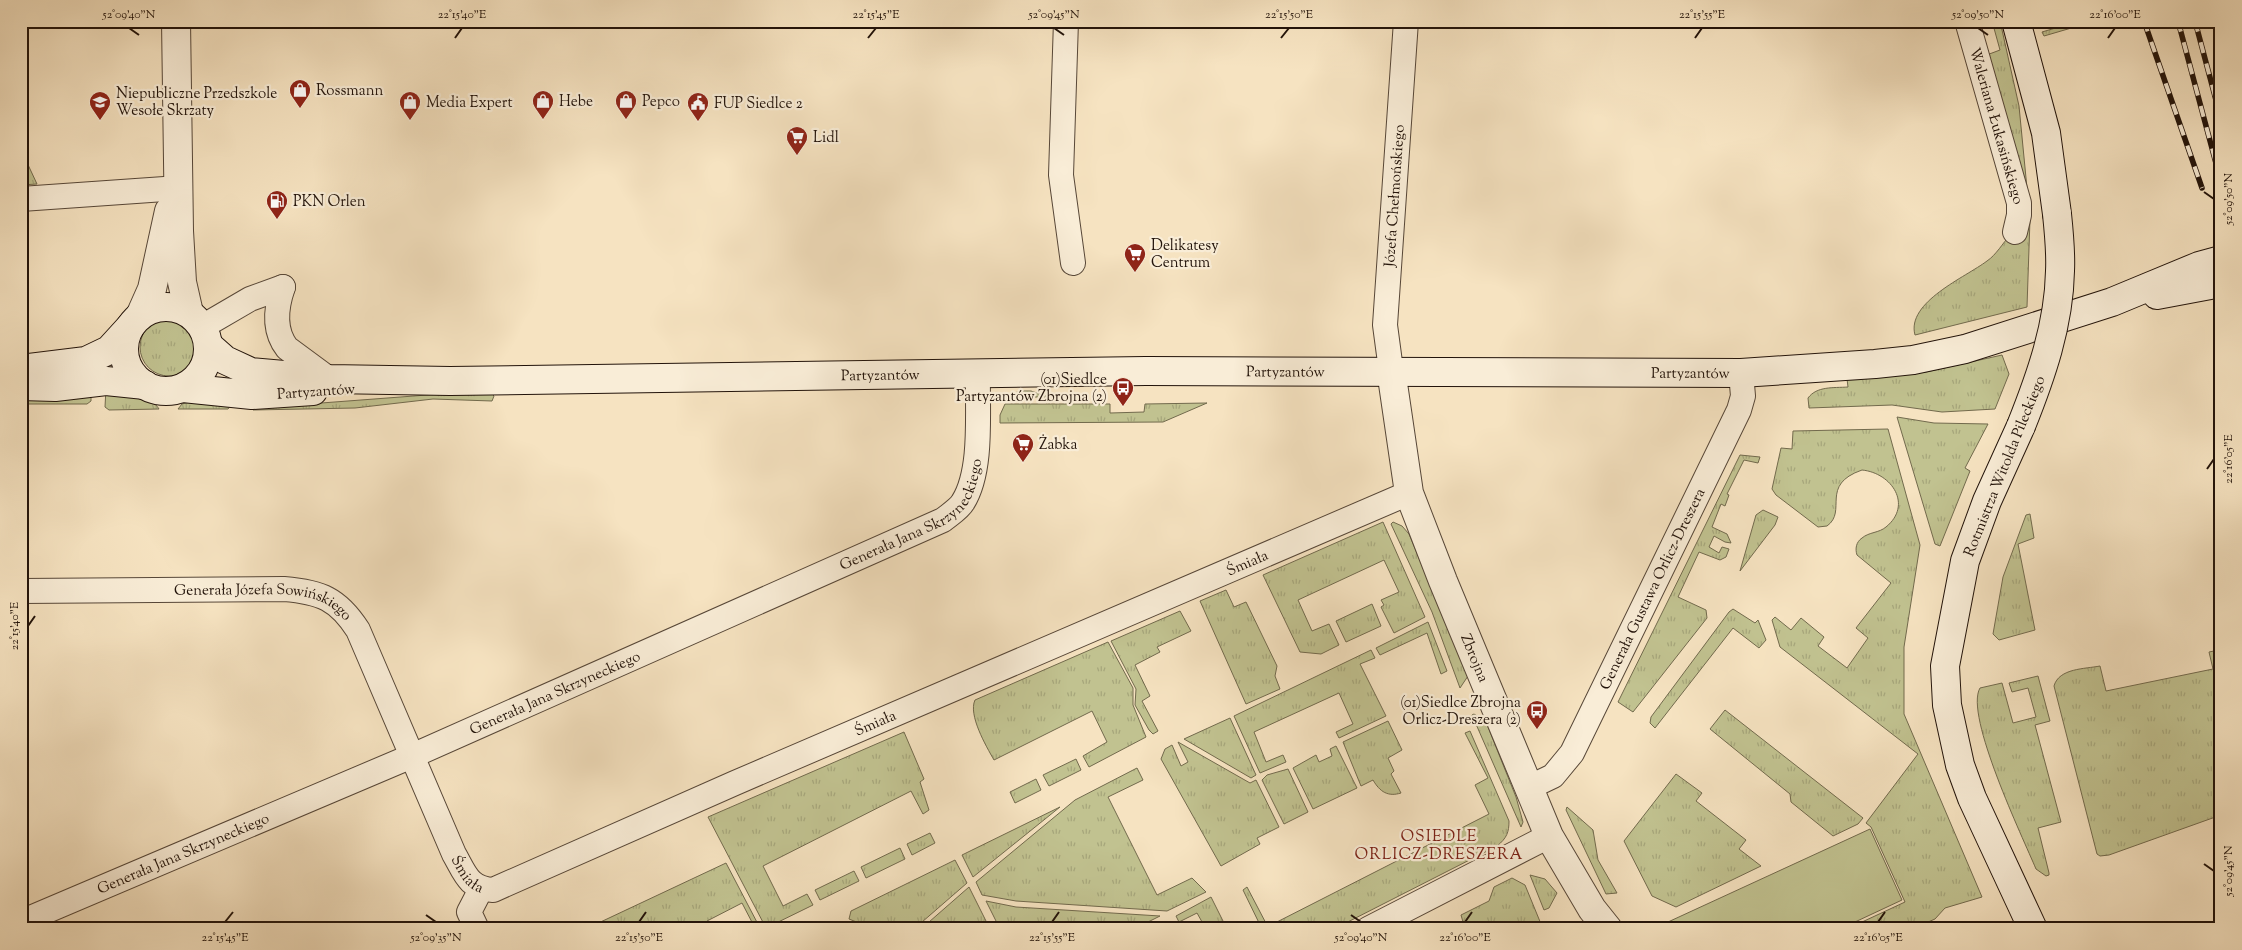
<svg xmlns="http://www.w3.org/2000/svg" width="2242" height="950" font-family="'Sorts Mill Goudy',serif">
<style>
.grass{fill:url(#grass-tufts);stroke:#726a4d}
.garden{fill:#c1c290;stroke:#726a4d}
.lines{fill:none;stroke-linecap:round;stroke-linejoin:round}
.minor-casing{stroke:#574738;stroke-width:26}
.tertiary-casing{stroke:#574738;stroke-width:30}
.secondary-casing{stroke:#22130a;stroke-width:30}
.minor{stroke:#f9edd7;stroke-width:24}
.tertiary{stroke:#f9edd7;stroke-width:28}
.secondary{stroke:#f9edd7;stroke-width:28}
.rail-casing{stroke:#22130a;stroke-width:5.5}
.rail{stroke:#f9edd7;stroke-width:4;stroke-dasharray:11;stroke-linecap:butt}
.secondary-bridge-casing{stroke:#22130a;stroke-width:30;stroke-linecap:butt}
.secondary-bridge{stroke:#f9edd7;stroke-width:28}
.ticks{fill:none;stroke:#22130a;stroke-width:2}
.labels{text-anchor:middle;stroke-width:4.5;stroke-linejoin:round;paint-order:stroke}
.poi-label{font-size:15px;fill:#22130a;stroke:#f9edd7;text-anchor:start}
.street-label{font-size:15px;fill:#22130a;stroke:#f9edd7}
.neighbourhood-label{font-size:16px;letter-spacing:1px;fill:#7a1f14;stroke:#f9edd7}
.neatline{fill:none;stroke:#22130a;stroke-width:2}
.ticks-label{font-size:12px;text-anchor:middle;fill:#22130a}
</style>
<defs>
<pattern id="grass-tufts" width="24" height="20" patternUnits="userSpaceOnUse" patternTransform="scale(1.25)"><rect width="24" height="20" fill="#c1c290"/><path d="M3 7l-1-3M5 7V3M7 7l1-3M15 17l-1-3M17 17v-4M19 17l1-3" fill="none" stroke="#a6a67b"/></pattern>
</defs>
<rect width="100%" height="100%" fill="#f6e3c1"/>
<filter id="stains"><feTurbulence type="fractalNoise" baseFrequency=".004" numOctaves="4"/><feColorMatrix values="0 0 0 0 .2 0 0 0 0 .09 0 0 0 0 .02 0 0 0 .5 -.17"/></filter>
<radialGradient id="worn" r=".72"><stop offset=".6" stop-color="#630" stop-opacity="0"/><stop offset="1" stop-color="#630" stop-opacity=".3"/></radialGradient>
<path class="grass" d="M 1992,21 L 2000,21 L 2019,106 L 2030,219 L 2027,307 L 1915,335 C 1906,302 1966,277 1987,261 C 1996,255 2003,243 2010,235 L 2023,237 L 1984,56 L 2000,50 Z
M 2079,21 L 2087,21 L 2085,24 L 2044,36 L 2042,32 Z
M 23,154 L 37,184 L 21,185 Z
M140 347a29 29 0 1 1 58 0a29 29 0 1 1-58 0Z
M 2002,355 L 2009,374 L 1995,409 L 1942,412 L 1892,405 L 1809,408 L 1808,398 C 1817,386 1833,388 1848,387 L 1847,379 L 1926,372 Z
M 106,388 C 120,390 152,396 159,409 L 109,410 L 105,407 Z
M 91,390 L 91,401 L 87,404 L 21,404 L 21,397 Z
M 1020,391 L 1031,391 L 1049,397 L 1005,397 Z
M 440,394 L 492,394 L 494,396 L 492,401 L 433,399 L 355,408 L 253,410 L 252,403 L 295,405 Z
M 198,400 L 232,404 L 228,409 L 178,409 L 182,404 Z
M 1207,403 L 1163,422 L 1000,423 L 1000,415 L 1005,404 L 1110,404 L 1110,413 L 1144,412 L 1145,404 Z
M 1897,417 L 1934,423 L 1988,424 L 1965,468 L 1970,471 L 1940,546 L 1935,544 Z
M 1888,429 L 1920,545 L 1904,647 L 1904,714 L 1982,897 L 1945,908 L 1935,919 L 1912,929 L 1847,929 L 1905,902 L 1871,827 L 1866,823 L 1918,754 L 1780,647 L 1772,620 L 1775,617 L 1791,630 L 1801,618 L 1824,637 L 1818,646 L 1847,668 L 1868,638 L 1856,628 L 1891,583 L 1857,555 C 1855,549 1856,542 1862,538 C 1869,532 1879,533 1886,527 C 1913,505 1892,473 1862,470 C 1819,485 1848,511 1827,526 L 1818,527 L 1776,495 L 1772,489 L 1781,448 L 1792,449 L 1793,431 Z
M 1740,455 L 1760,457 L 1758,463 L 1744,460 L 1727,494 L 1729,495 L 1725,506 L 1721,504 L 1712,527 L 1727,534 L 1731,543 L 1725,542 L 1714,536 L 1709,547 L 1719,553 L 1722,547 L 1729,549 L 1726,557 L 1720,560 L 1699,552 L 1678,597 L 1706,610 L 1707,618 L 1633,712 L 1618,702 Z
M 1763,510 L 1778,517 L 1775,525 L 1740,571 L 1756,515 Z
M 2030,514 L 2034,538 L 2018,544 L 2035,630 L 1999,640 L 1993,634 L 2003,577 L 2026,515 Z
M 1383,522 L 1425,617 L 1394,633 L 1381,607 L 1384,605 L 1381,600 L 1399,592 L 1384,560 L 1298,600 L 1312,631 L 1329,624 L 1339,645 L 1321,654 L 1300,652 L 1263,575 Z
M 1393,522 L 1402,526 L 1409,534 L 1468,676 L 1460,688 L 1432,612 L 1391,524 Z
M 1226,590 L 1234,607 L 1246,602 L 1277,666 L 1275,676 L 1280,689 L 1246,704 L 1200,601 Z
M 1372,604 L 1381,626 L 1346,642 L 1336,621 Z
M 1733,609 L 1755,623 L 1758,620 L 1766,640 L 1759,648 L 1733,628 L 1655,728 L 1650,723 L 1651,717 L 1729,612 Z
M 1180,611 L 1191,631 L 1157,647 L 1160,652 L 1135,665 L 1150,696 L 1142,701 L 1158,731 L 1153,734 L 1149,730 L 1135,705 L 1136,689 L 1111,641 Z
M 1428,622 L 1447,671 L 1441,674 L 1427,633 L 1380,655 L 1376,648 Z
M 1108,642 L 1133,688 L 1133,705 L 1146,737 L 1089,767 L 1083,756 L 1107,742 L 1092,711 L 994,760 C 986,746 968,715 975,700 Z
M 1371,650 L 1375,658 L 1360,664 L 1386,716 L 1339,738 L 1336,732 L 1353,724 L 1339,693 L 1254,732 L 1266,762 L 1283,755 L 1286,762 L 1260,773 L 1234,716 Z
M 2219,650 L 2221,657 L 2221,815 L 2109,855 L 2100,856 L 2097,854 L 2054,686 C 2059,668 2085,669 2100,666 L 2106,691 L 2213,669 L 2209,652 Z
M 2038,676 L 2050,721 L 2035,725 L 2061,822 L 2038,828 L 2049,873 L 2049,875 L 2046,876 L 2036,869 C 2023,838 1964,715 1980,688 L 2002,683 L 2013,723 L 2036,717 L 2028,688 L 2012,692 L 2009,683 Z
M 1725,710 L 1863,818 L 1858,824 L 1833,836 L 1791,802 L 1790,794 L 1710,729 Z
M 1474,714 L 1486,722 L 1516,797 L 1523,822 L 1521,827 L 1472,715 Z
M 1230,718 L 1256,775 L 1251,778 L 1184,739 Z
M 1388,721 L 1402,750 L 1388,758 L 1394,771 L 1391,774 L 1401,793 C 1388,797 1380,792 1373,780 L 1361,786 L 1343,742 Z
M 1470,731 L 1509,821 C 1509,832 1507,838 1497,846 L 1334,929 L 1276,929 L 1273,924 L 1489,814 L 1475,785 L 1488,778 L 1465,733 Z
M 904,732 L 924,779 L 920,782 L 929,810 L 923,814 L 911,791 L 763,866 L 783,906 L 807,894 L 813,905 L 766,928 L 708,817 Z
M 1178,742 L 1250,783 L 1256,780 L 1279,827 L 1257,838 L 1260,844 L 1221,866 L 1161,759 L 1165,749 L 1172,745 L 1181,766 L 1188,762 Z
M 1336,746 L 1357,788 L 1313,809 L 1293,768 L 1316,755 L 1319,762 L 1332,756 L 1330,749 Z
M 1076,759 L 1081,770 L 1049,786 L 1043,775 Z
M 1137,768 L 1143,780 L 1108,797 L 1157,895 L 1192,878 L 1206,892 L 1167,911 L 1016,901 L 982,895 L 976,882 L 1075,800 Z
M 1288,769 L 1308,812 L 1284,824 L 1262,780 L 1267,775 Z
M 1676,774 L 1702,793 L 1696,801 L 1746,840 L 1739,849 L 1761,866 L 1676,907 L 1652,896 L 1624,841 Z
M 1036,779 L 1041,790 L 1015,803 L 1010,792 Z
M 1060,807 L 973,877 L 962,855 Z
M 1567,807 L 1593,830 L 1598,860 L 1617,893 L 1606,894 L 1566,810 Z
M 930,833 L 935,843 L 912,855 L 907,844 Z
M 900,848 L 905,859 L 866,878 L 861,867 Z
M 955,860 L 967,883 L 914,929 L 874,929 L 849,919 L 851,911 Z
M 726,863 L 760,928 L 754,926 L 742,903 L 707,921 L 711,929 L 594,929 L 592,926 Z
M 854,871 L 859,881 L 820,900 L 815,890 Z
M 1530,875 L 1545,879 L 1557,893 L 1549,908 L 1544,910 Z
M 1512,878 L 1525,885 L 1541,924 L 1539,929 L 1465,929 L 1461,915 L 1489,901 L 1494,887 Z
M 969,887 L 990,929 L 921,929 Z
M 1247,887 L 1269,929 L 1262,929 L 1243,890 Z
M 1211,897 L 1227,929 L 1206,929 L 1197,913 L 1179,922 L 1176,916 Z
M 986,901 L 1016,907 L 1160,916 L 1134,929 L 1000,929 Z"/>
<path class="garden" d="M 1870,829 L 1902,900 L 1840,929 L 1671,929 L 1668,922 Z"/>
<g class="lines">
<g class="minor-casing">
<g id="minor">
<path d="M 1066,21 L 1061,175 L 1073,263"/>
<path id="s1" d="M 1967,21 L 2019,203 L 2019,215 L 2015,232"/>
<path d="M 21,199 L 179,188"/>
<path d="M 283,287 C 276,307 273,330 287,348 L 329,379"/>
<path d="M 202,327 L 250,299 L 283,287"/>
<path id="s2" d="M 1391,370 L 1385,325 L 1406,21"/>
<path id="s3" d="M 21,591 L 284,589 C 321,592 338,599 358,630 L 454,854 C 465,873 468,888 493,890 L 735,783 L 1409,493"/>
<path id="s4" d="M 1530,787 L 1553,776 L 1572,753 L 1739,410 L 1743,396 L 1741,373"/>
<path id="s5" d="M 21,922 L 412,756 L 943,520 C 949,515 959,509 963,502 C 983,470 977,411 978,374"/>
<path d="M 477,929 L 469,912 L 481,889"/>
<path d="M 1368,929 L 1549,836"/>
</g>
</g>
<g class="tertiary-casing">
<g id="tertiary">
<path d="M 176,21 L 179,231 L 182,282 L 189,313"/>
<path d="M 140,316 L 152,289 L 169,211"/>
<path id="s6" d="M 1391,370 L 1409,493 L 1443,581 L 1549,836 L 1592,909 L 1608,929"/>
</g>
</g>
<g class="secondary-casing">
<g id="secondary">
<path d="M 2016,21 L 2046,133 L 2057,214"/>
<path d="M 2157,295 L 2221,283"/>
<circle cx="166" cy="349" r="42"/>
<path id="s7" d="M 208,345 L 225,360 L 251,372 L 329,379 L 450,381 L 1146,371 L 1741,373 L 1875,364 L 1913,360 L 1965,349 L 2112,302 L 2199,266 L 2221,260"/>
<path d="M 21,369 L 86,361 L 109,350 L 130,327"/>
<path d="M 21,386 L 55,387 L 106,381 L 145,385"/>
<path d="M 183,388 L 252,395 L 313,391"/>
<path d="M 2021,426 L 1987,501 L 1965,561 L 1945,666 L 1947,705 L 1960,765 L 1972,798 L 2033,929"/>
</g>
</g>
<use href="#minor" class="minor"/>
<use href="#tertiary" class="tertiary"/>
<use href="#secondary" class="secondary"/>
<g class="rail-casing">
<path id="rail" d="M 2144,21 L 2202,188
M 2178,21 L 2221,182
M 2195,21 L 2221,119
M 2218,21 L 2221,34"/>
</g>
<use href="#rail" class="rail"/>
<g class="secondary-bridge-casing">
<path id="secondary-bridge" d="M 2021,426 C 2041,376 2059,325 2060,271 C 2061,252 2059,233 2057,214"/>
</g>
<use href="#secondary-bridge" class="secondary-bridge"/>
</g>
<path class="ticks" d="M 129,28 L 139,35M 1054,28 L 1064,35M 1978,28 L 1988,35M 455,38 L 462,28M 868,38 L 876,28M 1281,38 L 1289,28M 1695,38 L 1702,28M 2108,38 L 2115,28M 2204,192 L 2214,199M 2207,469 L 2214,459M 28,626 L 35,616M 2204,864 L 2214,871M 426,915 L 436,922M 1351,915 L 1361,922M 225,922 L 233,912M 639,922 L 646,912M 1052,922 L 1059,912M 1465,922 L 1472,912M 1878,922 L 1885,912"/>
<defs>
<g id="shop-pin" transform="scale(1.125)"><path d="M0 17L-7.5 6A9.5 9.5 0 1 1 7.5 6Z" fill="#8f2418" stroke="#f9edd7"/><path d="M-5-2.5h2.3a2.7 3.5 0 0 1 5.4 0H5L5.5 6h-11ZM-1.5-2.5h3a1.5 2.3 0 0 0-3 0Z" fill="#fff"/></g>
<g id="school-pin" transform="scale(1.125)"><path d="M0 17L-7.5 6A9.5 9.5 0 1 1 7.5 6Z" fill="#8f2418" stroke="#f9edd7"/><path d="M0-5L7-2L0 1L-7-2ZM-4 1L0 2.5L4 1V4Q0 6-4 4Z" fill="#fff"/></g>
<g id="civic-pin" transform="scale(1.125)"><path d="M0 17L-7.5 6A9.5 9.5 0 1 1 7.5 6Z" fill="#8f2418" stroke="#f9edd7"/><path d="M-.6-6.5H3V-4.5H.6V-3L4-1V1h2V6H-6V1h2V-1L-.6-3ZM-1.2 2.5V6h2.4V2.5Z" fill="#fff"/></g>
<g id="supermarket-pin" transform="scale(1.125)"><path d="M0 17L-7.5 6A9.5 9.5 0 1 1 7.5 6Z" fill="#8f2418" stroke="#f9edd7"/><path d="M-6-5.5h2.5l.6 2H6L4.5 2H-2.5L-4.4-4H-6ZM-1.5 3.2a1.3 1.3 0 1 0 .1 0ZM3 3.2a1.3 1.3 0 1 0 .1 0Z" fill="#fff"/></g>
<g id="fuel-pin" transform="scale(1.125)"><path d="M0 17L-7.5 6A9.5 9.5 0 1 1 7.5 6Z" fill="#8f2418" stroke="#f9edd7"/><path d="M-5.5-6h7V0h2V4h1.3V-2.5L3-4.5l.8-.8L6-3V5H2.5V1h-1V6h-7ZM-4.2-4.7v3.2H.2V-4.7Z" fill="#fff"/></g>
<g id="bus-pin" transform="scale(1.125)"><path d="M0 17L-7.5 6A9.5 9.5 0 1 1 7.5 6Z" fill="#8f2418" stroke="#f9edd7"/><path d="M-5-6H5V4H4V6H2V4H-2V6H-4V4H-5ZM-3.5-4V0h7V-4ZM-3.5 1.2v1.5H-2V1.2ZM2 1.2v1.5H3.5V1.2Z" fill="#fff"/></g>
</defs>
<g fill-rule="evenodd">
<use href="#shop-pin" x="300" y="90"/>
<use href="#shop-pin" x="543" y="101"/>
<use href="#shop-pin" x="626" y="101"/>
<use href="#school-pin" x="100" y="102"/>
<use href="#shop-pin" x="410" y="102"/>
<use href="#civic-pin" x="698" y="103"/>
<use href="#supermarket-pin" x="797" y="137"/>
<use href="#fuel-pin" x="277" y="201"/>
<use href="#supermarket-pin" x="1135" y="254"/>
<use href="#bus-pin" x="1123" y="388"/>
<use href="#supermarket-pin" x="1023" y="444"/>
<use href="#bus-pin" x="1537" y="711"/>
</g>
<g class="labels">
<g class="poi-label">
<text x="316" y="95">Rossmann</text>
<text x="116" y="98">Niepubliczne Przedszkole<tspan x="116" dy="17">Wesołe Skrzaty</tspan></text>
<text x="559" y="106">Hebe</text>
<text x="642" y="106">Pepco</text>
<text x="426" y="107">Media Expert</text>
<text x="714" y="108">FUP Siedlce 2</text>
<text x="813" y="142">Lidl</text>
<text x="293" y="206">PKN Orlen</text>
<text x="1151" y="250">Delikatesy<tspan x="1151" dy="17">Centrum</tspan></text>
<text x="1107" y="384" text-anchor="end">(01)Siedlce<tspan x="1107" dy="17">Partyzantów Zbrojna (2)</tspan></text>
<text x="1039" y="449">Żabka</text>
<text x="1521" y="707" text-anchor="end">(01)Siedlce Zbrojna<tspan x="1521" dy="17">Orlicz-Dreszera (2)</tspan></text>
</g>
<g class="street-label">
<text dy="5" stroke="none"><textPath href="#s1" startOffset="109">Waleriana Łukasińskiego</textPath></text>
<text dy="5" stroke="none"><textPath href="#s2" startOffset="175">Józefa Chełmońskiego</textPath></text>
<text dy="5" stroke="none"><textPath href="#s7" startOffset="1086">Partyzantów</textPath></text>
<text dy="5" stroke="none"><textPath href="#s7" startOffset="1491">Partyzantów</textPath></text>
<text dy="5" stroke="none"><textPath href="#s7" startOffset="681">Partyzantów</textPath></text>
<text transform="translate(316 391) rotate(-4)" y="5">Partyzantów</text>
<text transform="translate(2004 466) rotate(-68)" y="5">Rotmistrza Witolda Pileckiego</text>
<text dy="5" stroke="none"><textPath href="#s5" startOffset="986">Generała Jana Skrzyneckiego</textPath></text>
<text dy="5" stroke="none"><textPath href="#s3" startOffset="1474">Śmiała</textPath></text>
<text dy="5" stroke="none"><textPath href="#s4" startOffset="238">Generała Gustawa Orlicz-Dreszera</textPath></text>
<text dy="5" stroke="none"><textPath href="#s3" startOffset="245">Generała Józefa Sowińskiego</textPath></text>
<text dy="5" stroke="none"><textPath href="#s6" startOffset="302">Zbrojna</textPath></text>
<text dy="5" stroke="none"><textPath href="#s5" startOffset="581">Generała Jana Skrzyneckiego</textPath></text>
<text dy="5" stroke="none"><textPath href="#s3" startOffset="1069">Śmiała</textPath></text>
<text dy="5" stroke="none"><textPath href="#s5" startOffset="176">Generała Jana Skrzyneckiego</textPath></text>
<text dy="5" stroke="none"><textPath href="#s3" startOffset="620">Śmiała</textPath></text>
</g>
<g class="neighbourhood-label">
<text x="1439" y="841">OSIEDLE<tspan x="1439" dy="18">ORLICZ-DRESZERA</tspan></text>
</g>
</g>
<rect width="2242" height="950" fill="none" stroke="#f6e3c1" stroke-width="55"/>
<rect x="28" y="28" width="2186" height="894" class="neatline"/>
<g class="ticks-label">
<text x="129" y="18">52°09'40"N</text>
<text x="462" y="18">22°15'40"E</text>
<text x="876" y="18">22°15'45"E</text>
<text x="1054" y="18">52°09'45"N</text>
<text x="1289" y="18">22°15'50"E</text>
<text x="1702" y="18">22°15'55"E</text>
<text x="1978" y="18">52°09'50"N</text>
<text x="2115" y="18">22°16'00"E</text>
<text transform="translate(2228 199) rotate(-90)" y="4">52°09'50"N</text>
<text transform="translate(2228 459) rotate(-90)" y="4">22°16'05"E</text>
<text transform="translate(14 626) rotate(-90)" y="4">22°15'40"E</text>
<text transform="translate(2228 871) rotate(-90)" y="4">52°09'45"N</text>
<text x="225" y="941">22°15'45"E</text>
<text x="436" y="941">52°09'35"N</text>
<text x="639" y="941">22°15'50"E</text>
<text x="1052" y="941">22°15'55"E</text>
<text x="1361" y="941">52°09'40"N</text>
<text x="1465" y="941">22°16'00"E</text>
<text x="1878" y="941">22°16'05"E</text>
</g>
<rect width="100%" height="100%" filter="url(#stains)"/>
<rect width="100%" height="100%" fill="url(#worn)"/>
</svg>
